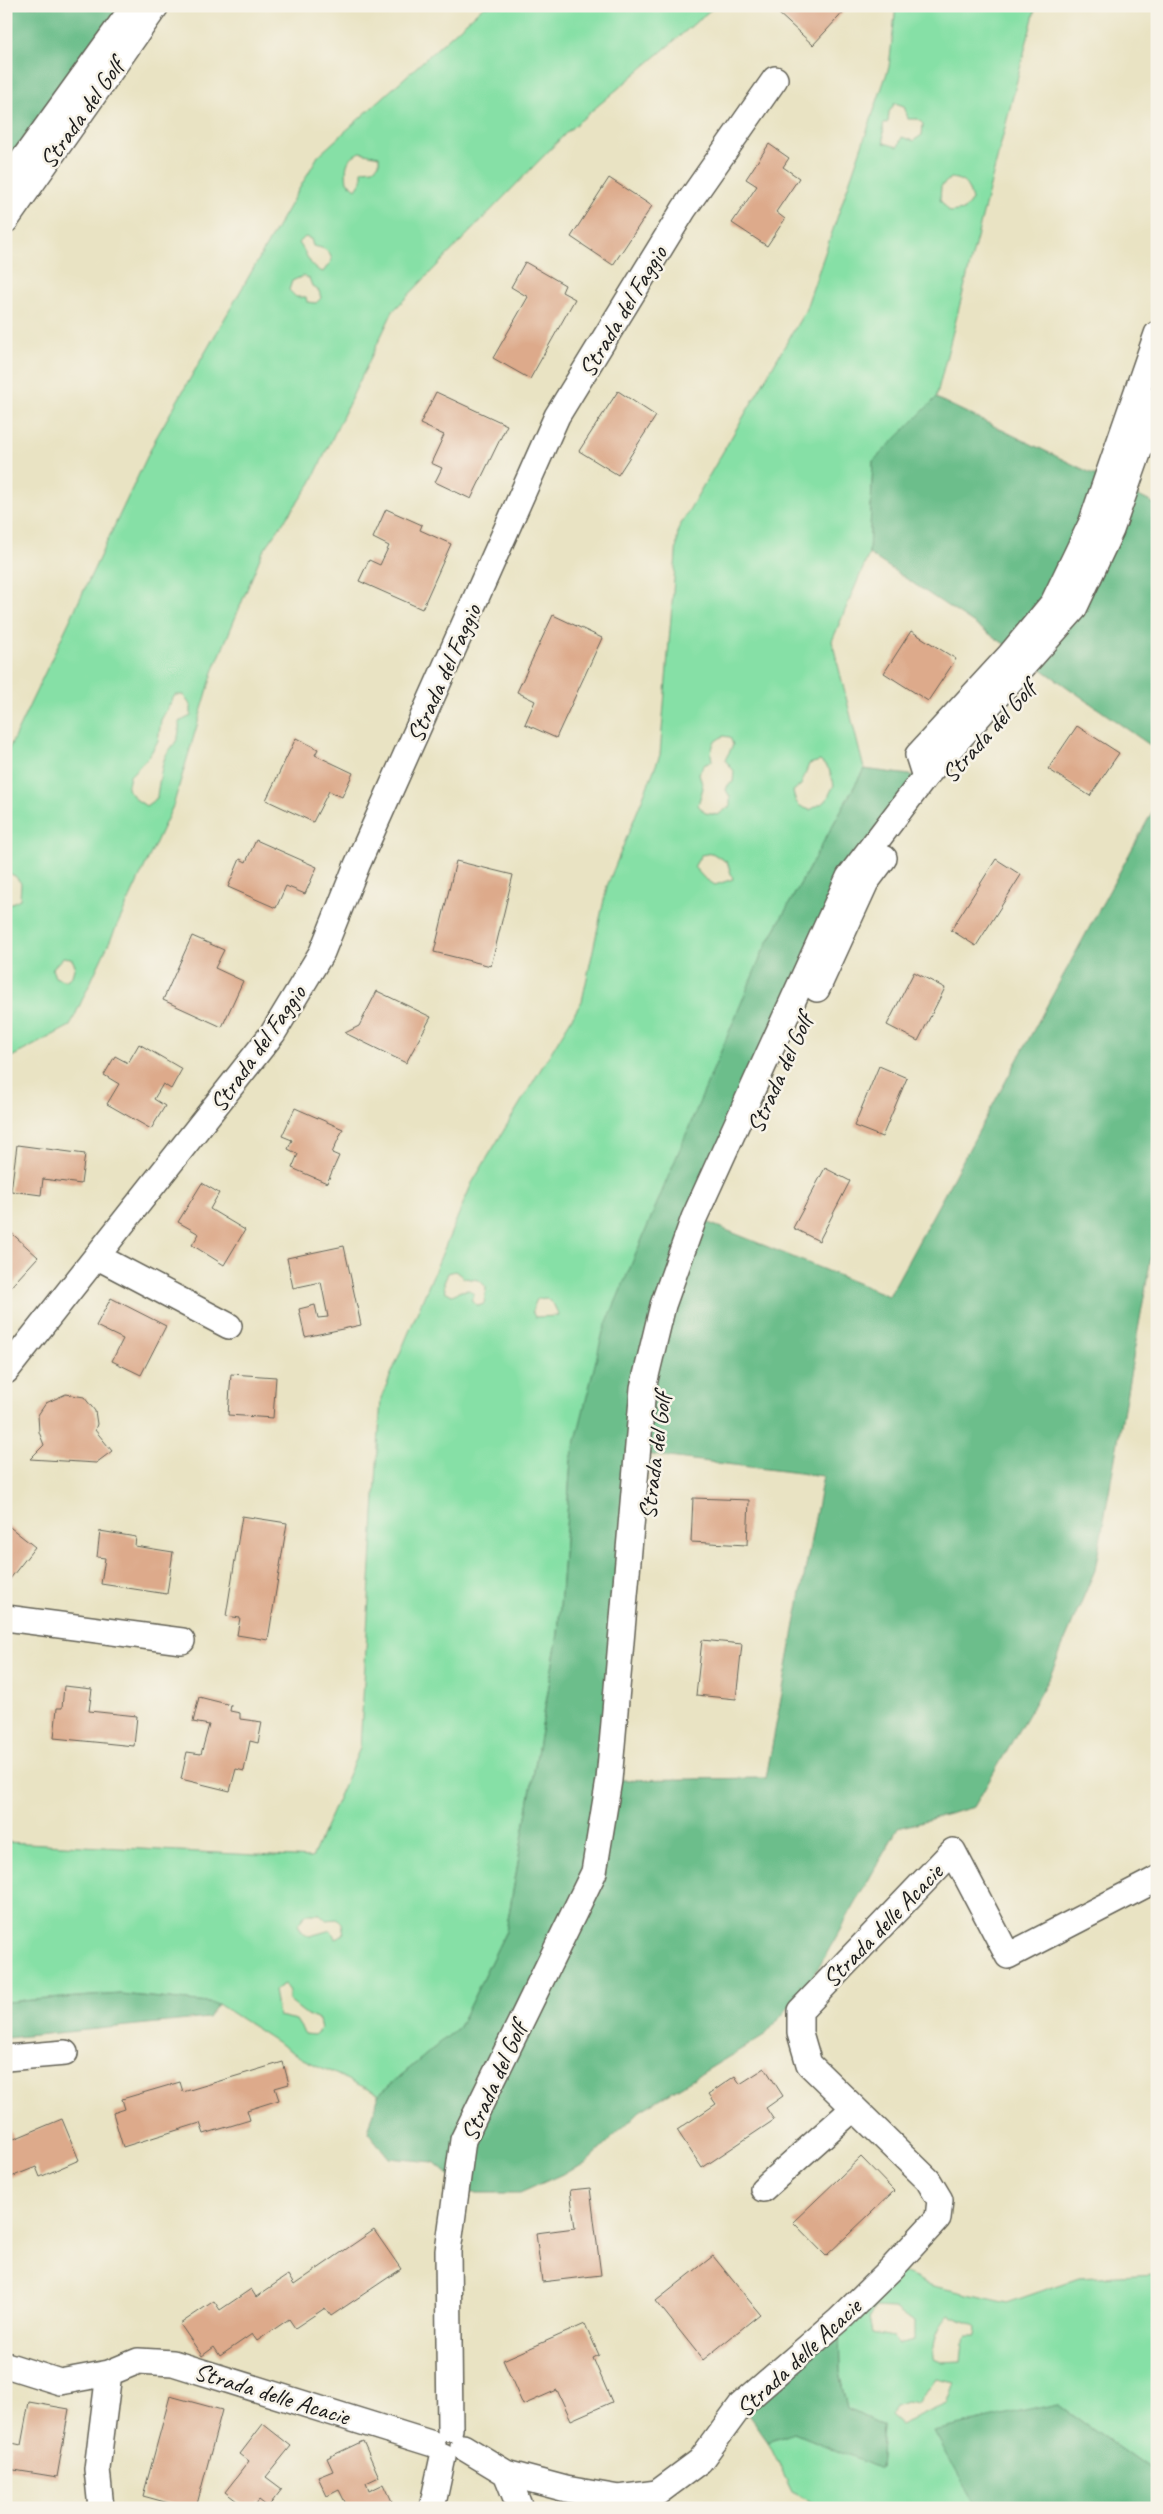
<svg xmlns="http://www.w3.org/2000/svg" width="1163" height="2514" font-family="Caveat,sans-serif">
<style>
.green{fill:#86e0a6;stroke:#517e61;fill-rule:evenodd}
.forest{fill:#6cbe8b;stroke:#446d54;fill-rule:evenodd}
.building{fill:#ddaa8b}
.lines{fill:none;stroke-linecap:round;stroke-linejoin:round}
.minor-casing{stroke:#646256;stroke-width:28}
.minor{stroke:#fff;stroke-width:25}
.labels{text-anchor:middle;stroke-width:5;stroke-linejoin:round;paint-order:stroke}
.street-label{font-size:25px;fill:#1c1c1c;stroke:#f7f3e8}
</style>
<rect width="100%" height="100%" fill="#f7f3e8"/>
<filter id="ink" filterUnits="userSpaceOnUse"><feTurbulence type="fractalNoise" baseFrequency=".02" numOctaves="2"/><feDisplacementMap in="SourceGraphic" scale="10" xChannelSelector="R" yChannelSelector="G"/><feConvolveMatrix kernelMatrix="1 2 1 2 8 2 1 2 1" color-interpolation-filters="sRGB"/></filter>
<filter id="wash" filterUnits="userSpaceOnUse"><feTurbulence type="fractalNoise" baseFrequency=".0096" numOctaves="4" result="noise"/><feDisplacementMap in="SourceGraphic" scale="20" xChannelSelector="R" yChannelSelector="G"/><feGaussianBlur stdDeviation="1.12" result="paint"/><feColorMatrix in="noise" values="0 0 0 0 0 0 0 0 0 0 0 0 0 0 0 0 0 1.4 0 .05"/><feComposite in="paint" operator="in"/></filter>
<g filter="url(#wash)">
<rect width="100%" height="100%" fill="#e9e3c3"/>
<path class="green" d="M 484,6 L 715,6 L 567,132 L 393,311 L 311,483 L 262,553 L 213,672 L 173,806 L 70,1026 L 6,1060 L 6,906 L 20,899 L 21,883 L 15,876 L 6,872 L 6,755 L 156,438 L 318,156 ZM 360,152 L 379,156 L 379,164 L 373,169 L 362,170 L 362,180 L 356,189 L 347,182 C 345,167 346,158 360,152 ZM 305,237 L 311,239 L 313,246 C 323,248 329,249 332,260 L 323,272 C 309,268 307,253 299,243 ZM 303,276 L 309,278 L 312,286 L 319,291 L 321,298 L 316,303 L 307,302 L 306,297 L 296,297 L 289,290 L 292,281 ZM 183,695 L 191,706 L 191,716 L 179,722 C 180,742 175,741 166,755 C 163,759 157,792 157,798 L 146,806 L 137,800 L 127,789 L 130,776 L 149,756 L 158,741 L 161,720 L 175,695 ZM 63,957 L 71,958 L 75,965 L 72,976 L 65,981 L 55,977 L 52,969 Z
M 896,6 L 1036,6 L 936,398 L 873,461 L 869,554 L 832,641 L 864,769 L 763,951 L 571,1460 L 558,1634 L 506,1931 L 459,2027 L 379,2094 L 303,2059 L 218,2004 L 121,1994 L 6,2002 L 6,1842 L 312,1858 L 360,1748 L 381,1398 L 472,1183 L 582,1001 L 607,886 L 660,755 L 678,529 L 805,311 L 889,67 ZM 895,103 L 904,106 L 908,119 L 918,119 L 923,124 L 922,135 L 913,141 L 902,137 L 898,147 L 884,143 L 883,125 L 888,122 L 889,112 ZM 951,178 C 966,180 968,186 972,200 L 964,210 L 950,212 L 940,200 L 941,186 ZM 723,736 L 730,737 L 733,745 L 725,760 L 734,771 L 733,782 L 728,785 L 726,790 L 730,797 L 730,806 L 718,815 L 705,813 L 698,805 L 703,788 L 699,773 L 704,765 L 712,761 L 711,753 L 714,742 ZM 820,761 L 829,769 L 834,785 L 826,801 L 810,810 C 798,806 795,804 793,791 L 801,785 L 809,764 ZM 712,853 L 727,862 L 733,879 L 715,885 L 704,878 L 694,867 L 701,855 ZM 455,1271 L 464,1278 L 479,1280 L 486,1287 L 484,1304 L 478,1306 L 472,1301 L 474,1294 L 469,1290 L 461,1291 L 452,1295 L 445,1291 L 444,1283 L 448,1273 ZM 546,1298 L 554,1305 L 559,1316 L 535,1317 L 532,1311 L 537,1299 ZM 306,1914 L 320,1914 L 326,1920 L 338,1919 L 342,1923 L 344,1934 L 335,1938 L 331,1930 L 310,1936 L 302,1932 L 298,1924 ZM 284,1984 L 289,1991 L 289,2001 L 307,2015 L 319,2020 L 321,2029 L 314,2035 L 305,2034 L 296,2020 L 278,2016 L 274,1990 Z
M 892,2268 L 933,2286 L 1007,2303 L 1079,2278 L 1157,2274 L 1157,2475 L 1057,2404 L 973,2502 L 984,2508 L 824,2508 L 792,2492 L 768,2442 L 794,2433 L 880,2468 L 883,2426 L 848,2409 L 840,2372 L 839,2320 ZM 875,2307 L 895,2308 L 914,2322 L 914,2340 L 897,2344 L 893,2337 L 872,2333 L 869,2318 ZM 949,2314 C 958,2321 968,2320 977,2328 L 976,2336 L 967,2336 L 963,2343 L 961,2361 L 941,2362 L 934,2359 C 933,2341 936,2328 949,2314 ZM 936,2378 L 954,2382 L 946,2404 L 900,2425 L 890,2416 L 895,2406 L 907,2402 L 917,2404 Z"/>
<path class="forest" d="M 6,6 L 134,6 L 6,183 Z
M 936,398 L 1157,505 L 1157,750 L 1030,661 L 869,554 L 873,461 Z
M 864,769 L 925,777 L 849,877 L 694,1217 L 889,1296 L 1157,803 L 1157,1224 L 1095,1570 L 1050,1676 L 974,1807 L 898,1828 L 811,1981 L 766,2034 L 640,2111 L 585,2164 L 520,2193 L 470,2193 L 434,2162 L 389,2158 L 368,2132 L 379,2094 L 459,2027 L 506,1931 L 558,1634 L 571,1460 L 603,1332 L 763,951 ZM 636,1453 L 823,1476 L 766,1778 L 610,1780 Z
M 121,1994 L 218,2004 L 208,2018 L 6,2038 L 6,2002 Z
M 839,2320 L 840,2372 L 848,2409 L 883,2426 L 880,2469 L 794,2433 L 768,2442 L 741,2405 Z
M 1057,2404 L 1157,2475 L 1157,2508 L 984,2508 L 973,2502 L 934,2431 Z"/>
<g id="blocks">
<path class="building" d="M 783,6 L 849,6 L 813,45 L 777,12 Z
M 769,144 L 789,158 L 783,167 L 799,178 L 776,212 L 785,219 L 767,246 L 732,223 L 757,186 L 746,179 Z
M 609,178 L 652,206 L 613,265 L 571,237 Z
M 525,262 L 565,285 L 562,292 L 575,299 L 530,379 L 493,358 L 528,297 L 511,287 Z
M 618,391 L 656,416 L 618,475 L 579,451 Z
M 436,392 L 507,425 L 471,499 L 435,482 L 442,468 L 431,463 L 444,435 L 420,424 Z
M 386,509 L 422,525 L 420,530 L 451,544 L 422,609 L 359,581 L 369,560 L 380,565 L 389,546 L 373,538 Z
M 553,615 L 602,638 L 556,738 L 525,724 L 535,701 L 517,692 Z
M 911,631 L 956,659 L 928,701 L 884,673 Z
M 1077,726 L 1119,753 L 1090,796 L 1048,769 Z
M 296,738 L 318,749 L 315,755 L 353,773 L 342,797 L 329,791 L 313,822 L 266,800 Z
M 256,840 L 317,867 L 305,894 L 286,886 L 276,908 L 228,887 L 240,859 L 246,862 Z
M 996,859 L 1021,875 L 976,946 L 951,930 Z
M 456,861 L 513,875 L 491,966 L 434,952 Z
M 192,936 L 224,950 L 215,968 L 243,981 L 222,1027 L 163,1000 Z
M 914,972 L 945,988 L 918,1041 L 887,1025 Z
M 377,991 L 431,1017 L 406,1063 L 345,1033 L 359,1026 Z
M 139,1044 L 182,1069 L 171,1089 L 163,1084 L 154,1099 L 165,1106 L 151,1129 L 107,1104 L 119,1084 L 104,1075 L 115,1056 L 128,1063 Z
M 879,1066 L 907,1078 L 882,1137 L 854,1126 Z
M 295,1108 L 343,1129 L 332,1153 L 339,1156 L 327,1183 L 292,1168 L 298,1154 L 288,1149 L 292,1140 L 282,1136 Z
M 17,1145 L 85,1154 L 81,1184 L 43,1179 L 41,1195 L 11,1191 Z
M 825,1168 L 850,1181 L 819,1241 L 793,1228 Z
M 202,1183 L 219,1193 L 210,1209 L 245,1230 L 224,1265 L 192,1245 L 199,1234 L 178,1222 Z
M 6,1228 L 38,1257 L 6,1292 Z
M 344,1246 L 361,1325 L 305,1337 L 299,1309 L 315,1305 L 318,1318 L 328,1317 L 321,1282 L 293,1288 L 287,1258 Z
M 111,1298 L 166,1326 L 141,1375 L 112,1361 L 123,1339 L 96,1326 Z
M 231,1374 L 276,1377 L 273,1418 L 228,1415 Z
M 66,1394 L 84,1397 L 95,1411 L 97,1424 L 95,1430 L 112,1451 L 96,1463 L 30,1459 L 44,1445 L 39,1432 L 38,1415 L 46,1403 Z
M 693,1498 L 749,1500 L 747,1545 L 691,1542 Z
M 242,1516 L 287,1523 L 268,1640 L 237,1635 L 240,1618 L 226,1616 Z
M 6,1524 L 35,1547 L 6,1584 Z
M 100,1531 L 136,1537 L 135,1546 L 173,1552 L 167,1594 L 101,1584 L 105,1558 L 97,1557 Z
M 702,1640 L 742,1644 L 736,1699 L 696,1695 Z
M 64,1686 L 92,1689 L 89,1711 L 137,1716 L 134,1746 L 54,1738 L 57,1708 L 62,1708 Z
M 199,1697 L 231,1705 L 230,1711 L 240,1713 L 240,1719 L 262,1722 L 258,1743 L 250,1741 L 244,1771 L 236,1769 L 230,1791 L 181,1779 L 187,1752 L 201,1754 L 209,1725 L 193,1722 Z
M 283,2062 L 289,2084 L 275,2088 L 279,2100 L 247,2110 L 250,2120 L 204,2134 L 200,2123 L 123,2147 L 113,2113 L 125,2109 L 122,2099 L 180,2082 L 183,2092 Z
M 765,2068 L 783,2096 L 766,2108 L 774,2120 L 702,2168 L 677,2130 L 716,2104 L 709,2094 L 735,2076 L 740,2084 Z
M 62,2119 L 79,2160 L 40,2177 L 36,2167 L 6,2179 L 6,2131 L 10,2130 L 14,2139 Z
M 861,2157 L 894,2191 L 826,2256 L 793,2222 Z
M 590,2188 L 601,2275 L 542,2282 L 536,2233 L 575,2228 L 570,2190 Z
M 374,2230 L 401,2269 L 331,2316 L 325,2308 L 295,2328 L 289,2319 L 257,2341 L 252,2334 L 220,2356 L 214,2347 L 202,2356 L 180,2324 L 214,2301 L 220,2310 L 251,2289 L 256,2297 L 288,2275 L 294,2285 Z
M 713,2256 L 760,2314 L 703,2360 L 656,2301 Z
M 585,2324 L 599,2355 L 593,2358 L 612,2402 L 571,2420 L 557,2390 L 523,2405 L 503,2360 Z
M 170,2396 L 222,2410 L 196,2508 L 187,2508 L 143,2496 Z
M 29,2402 L 69,2409 L 57,2477 L 8,2469 L 12,2443 L 21,2445 Z
M 263,2424 L 291,2446 L 266,2477 L 282,2489 L 268,2507 L 259,2500 L 253,2508 L 246,2508 L 225,2492 L 249,2461 L 240,2454 Z
M 363,2441 L 379,2477 L 366,2483 L 369,2491 L 384,2484 L 395,2508 L 344,2508 L 347,2506 L 339,2490 L 327,2496 L 318,2477 L 333,2471 L 327,2458 Z"/>
</g>
</g>
<g filter="url(#ink)">
<use href="#blocks" fill-opacity="0" stroke="#646256" stroke-width="1"/>
<g class="lines">
<g class="minor-casing">
<path id="minor" d="M 6,183 L 134,6
M 6,220 L 156,6
M 925,777 L 918,755 L 1010,655 L 1053,603 L 1091,524 L 1157,334
M 817,989 L 866,882 L 884,858
M 98,1257 L 229,1326
M 6,1371 L 273,1033 L 322,952 L 357,865 L 557,416 L 684,209 L 775,79
M 6,1618 L 182,1641
M 6,2058 L 65,2053
M 763,2189 L 854,2108
M 6,2365 L 60,2382 L 109,2373 L 138,2361 L 173,2363 L 433,2444
M 450,2429 L 448,2251 L 463,2140 L 594,1872 L 609,1780 L 643,1388 L 663,1305 L 694,1218 L 849,877 L 925,777 L 1074,609 L 1111,530 L 1157,400
M 463,2447 L 506,2473 L 566,2489 L 619,2498 L 657,2493 L 700,2461 L 741,2405 L 839,2320 L 892,2268 L 938,2218 L 940,2200 L 928,2180 L 809,2064 L 800,2033 L 800,2011 L 953,1851 L 1008,1956 L 1157,1879
M 506,2473 L 520,2508
M 101,2508 L 97,2469 L 109,2373
M 432,2508 L 443,2457"/>
</g>
<use href="#minor" class="minor"/>
</g>
</g>
<g class="labels">
<g class="street-label">
<text transform="translate(81 113) rotate(-55)" y="9">Strada del Golf</text>
<text transform="translate(622 311) rotate(-59)" y="9">Strada del Faggio</text>
<text transform="translate(443 673) rotate(-66)" y="9">Strada del Faggio</text>
<text transform="translate(988 731) rotate(-48)" y="9">Strada del Golf</text>
<text transform="translate(257 1048) rotate(-55)" y="9">Strada del Faggio</text>
<text transform="translate(779 1073) rotate(-66)" y="9">Strada del Golf</text>
<text transform="translate(654 1456) rotate(-83)" y="9">Strada del Golf</text>
<text transform="translate(882 1925) rotate(-46)" y="9">Strada delle Acacie</text>
<text transform="translate(493 2081) rotate(-66)" y="9">Strada del Golf</text>
<text transform="translate(798 2357) rotate(-43)" y="9">Strada delle Acacie</text>
<text transform="translate(272 2393) rotate(17)" y="9">Strada delle Acacie</text>
</g>
</g>
<rect width="1163" height="2514" fill="none" stroke="#f7f3e8" stroke-width="25"/>
</svg>
